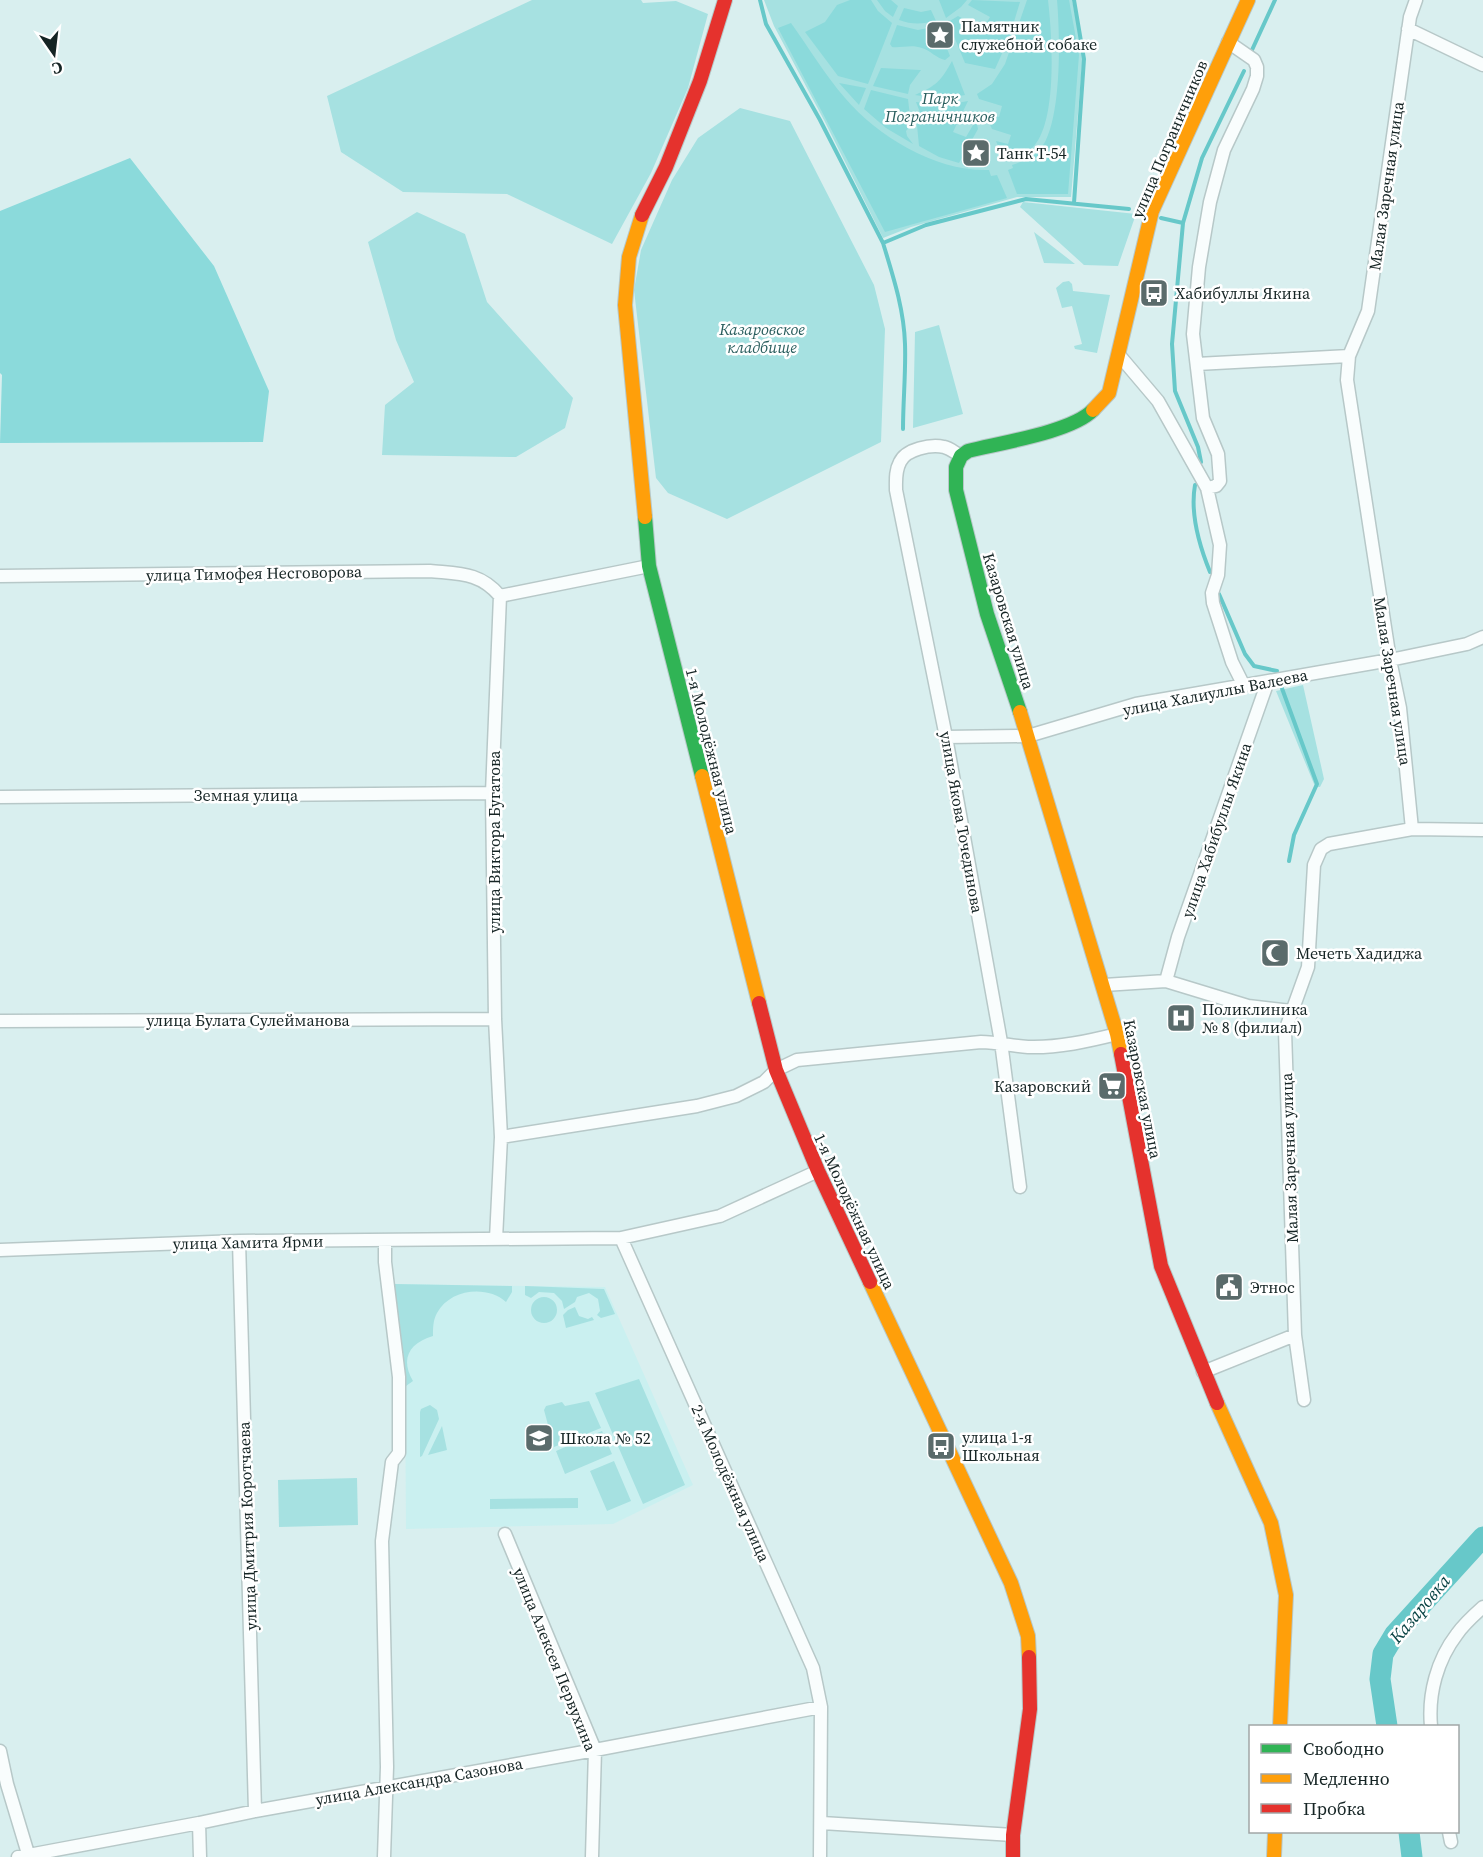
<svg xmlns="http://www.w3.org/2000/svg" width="1483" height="1857" font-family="'Source Serif 4',serif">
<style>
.built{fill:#caf0f0}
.green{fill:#a6e1e1}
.forest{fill:#8bdadb}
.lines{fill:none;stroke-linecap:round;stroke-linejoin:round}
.stream{stroke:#67c8c9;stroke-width:4}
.river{stroke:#67c8c9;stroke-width:21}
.street-casing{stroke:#b7c8c8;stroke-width:15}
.fast-casing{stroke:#b7c8c8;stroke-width:16}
.slow-casing{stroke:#b7c8c8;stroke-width:16}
.jam-casing{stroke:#b7c8c8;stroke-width:16}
.street{stroke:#f9fdfd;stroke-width:12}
.fast{stroke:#30b455;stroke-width:14}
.slow{stroke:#ff9f0a;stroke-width:14}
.jam{stroke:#e5322d;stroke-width:14}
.labels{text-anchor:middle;stroke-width:5;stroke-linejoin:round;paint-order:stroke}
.poi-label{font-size:16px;fill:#152424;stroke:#fff;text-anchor:start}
.park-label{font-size:16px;font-style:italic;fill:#285d5d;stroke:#fff}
.street-label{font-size:16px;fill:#152424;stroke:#fff}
.water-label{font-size:18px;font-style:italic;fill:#094344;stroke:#fff}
</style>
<rect width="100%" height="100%" fill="#d9efef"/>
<path class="built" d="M 393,1284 L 605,1287 L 693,1485 L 613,1524 L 406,1529 L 405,1375 Z"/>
<path class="green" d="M 532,0 L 641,0 L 643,3 L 676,1 L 708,14 L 688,88 L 651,173 L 612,244 L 507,194 L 403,192 L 341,152 L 327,96 Z
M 764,0 L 1072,0 L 1083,53 L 1071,197 L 1017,197 L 911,227 L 883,238 L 824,120 L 774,26 Z
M 740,108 L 790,121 L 874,285 L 885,329 L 881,442 L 727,519 L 668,493 L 656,478 L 634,290 L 641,250 L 672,180 L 698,138 Z
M 1023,202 L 1136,214 L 1118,266 L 1084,265 L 1020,207 Z
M 417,212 L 465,234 L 487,302 L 573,398 L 565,428 L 516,457 L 382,455 L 385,405 L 414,382 L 396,340 L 368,242 Z
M 1034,232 L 1075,264 L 1044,263 Z
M 1069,281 L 1072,284 L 1073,291 L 1110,295 L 1097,353 L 1075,349 L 1074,346 L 1082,344 L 1072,306 L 1062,308 L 1056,288 L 1063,282 Z
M 939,325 L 963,414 L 913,428 L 915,332 Z
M 1303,685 L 1324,779 L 1320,787 L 1317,787 L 1314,784 L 1276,691 Z
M 394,1284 L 512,1286 L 512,1292 L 506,1302 C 487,1285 450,1289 437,1313 C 433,1320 433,1328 433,1336 C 409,1343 400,1359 413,1381 L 406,1386 Z
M 525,1286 L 604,1289 L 615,1314 L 601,1318 L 597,1315 L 600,1311 L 598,1299 L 589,1293 L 577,1297 L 575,1302 L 564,1309 L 562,1301 L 554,1293 L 539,1292 L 531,1298 L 525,1295 Z
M531 1310a13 13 0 1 1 26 0a13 13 0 1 1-26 0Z
M 575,1307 L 579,1316 L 588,1319 L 592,1317 L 594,1320 L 566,1328 L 563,1315 L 568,1310 Z
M 639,1379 L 685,1485 L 643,1504 L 595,1393 Z
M 589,1401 L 601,1428 L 554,1447 L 544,1410 L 546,1406 L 562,1402 L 565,1406 Z
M 430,1405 L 437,1410 L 439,1419 L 422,1456 L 420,1457 L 420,1412 L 421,1409 Z
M 442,1426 L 447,1450 L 428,1455 Z
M 602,1431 L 612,1454 L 565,1474 L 556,1451 Z
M 614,1461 L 631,1501 L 607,1511 L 590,1471 Z
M 357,1478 L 358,1525 L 279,1527 L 278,1480 Z
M 578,1498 L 578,1508 L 490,1509 L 490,1499 Z"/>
<path class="forest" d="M 850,0 L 871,0 L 878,11 L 892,23 L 868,84 L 838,76 L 805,32 L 825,22 L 837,5 Z
M 877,0 L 891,0 L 898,6 L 893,17 L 885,11 Z
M 939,0 L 967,0 L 961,7 L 946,18 Z
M 972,0 L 1020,2 L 1009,38 L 995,69 L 965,63 L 948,22 L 958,16 L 983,29 L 990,17 L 968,5 Z
M 1027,0 L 1048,0 C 1052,34 1058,121 1033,147 C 1025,155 1015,158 1004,161 L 996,141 L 1008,144 L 1011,135 L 992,129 L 985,113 L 999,117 L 1002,106 L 979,99 L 977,94 L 992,84 L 1005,64 Z
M 1057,0 L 1069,0 L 1079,55 L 1068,194 L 1017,194 L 1008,170 L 1013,168 L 1012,165 C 1021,162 1029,159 1037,153 C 1063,130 1060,34 1057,0 Z
M 904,8 L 921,12 L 931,10 L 936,21 C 923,24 912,25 899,20 Z
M 791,23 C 809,48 825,75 845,98 C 878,137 937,172 989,170 L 991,176 L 997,175 L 1007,198 L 885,232 L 778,28 Z
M 897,25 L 918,30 L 938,26 L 950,56 L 945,60 C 936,58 931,51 922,48 C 912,44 902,48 892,47 L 890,44 Z
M 952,61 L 965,95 L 942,99 L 915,95 C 936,86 941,81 952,61 Z
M 881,68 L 920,70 L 921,70 L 910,85 L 908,94 L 873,86 Z
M 839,83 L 866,88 L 859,105 Z
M 871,90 L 908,99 L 911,125 L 906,131 L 907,136 L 913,144 L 886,128 L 864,109 Z
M 968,101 L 953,132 L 966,137 L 976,120 L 978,129 L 959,163 L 939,157 L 919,146 L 917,125 L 921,115 L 916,102 L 946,105 Z
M 130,158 L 214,266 L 269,391 L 263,442 L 0,443 L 2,375 L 0,373 L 0,211 Z"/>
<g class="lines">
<path class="stream" d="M 760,0 L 766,24 L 820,120 L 883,243 L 926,225 L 1026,199 L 1129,209
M 1252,50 L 1275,0
M 1074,203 L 1084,59 L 1074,0
M 1161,218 L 1183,223
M 883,243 C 893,276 904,309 905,344 C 906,372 903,401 903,429
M 1201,462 L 1198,447 L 1175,391 L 1172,344 L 1183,223 L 1202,158 L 1244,71
M 1195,485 C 1190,513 1199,545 1210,572
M 1219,594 L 1245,654 L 1254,666 L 1277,671
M 1280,683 L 1317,784 L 1294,835 L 1289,861"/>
<path class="river" d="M 1387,1726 L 1380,1679 L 1383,1654 L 1395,1634 L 1483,1537
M 1409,1832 L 1412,1857"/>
<g class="street-casing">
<path id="street" d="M 1408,29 L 1483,65
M 1119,355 L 1158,401 L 1207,488 L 1220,545 L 1218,575 L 1212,593 L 1213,603 L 1232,662 L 1243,684
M 1197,364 L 1349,356
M 961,456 C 955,453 950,448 944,447 C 931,444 906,449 900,462 C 895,471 896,481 896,490 L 946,737 L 1001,1042 L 1020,1187
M 1207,488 L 1216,486 L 1220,481 L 1218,454 L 1203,418 L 1193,334 L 1199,267 L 1210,202 L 1224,150 L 1253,89 L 1257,76 L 1257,67 L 1254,60 L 1228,42
M 0,576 L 430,571 C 459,574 480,572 500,596
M 500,596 L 649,566
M 946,737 L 1028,736 L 1136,704 L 1390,660 L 1467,644 L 1483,637
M 0,797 L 492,793
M 1412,829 L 1483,830
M 1166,981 L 1178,937 L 1268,681
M 1104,985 L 1166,981 L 1248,1006 L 1291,1011
M 0,1021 L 495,1019
M 501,1137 L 697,1106 L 736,1096 L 764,1082 L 776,1070 L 797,1060 L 981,1042 C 997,1042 1012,1046 1028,1047 C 1058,1048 1089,1041 1117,1034
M 621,1238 L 813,1668 L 821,1707 L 820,1857
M 496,1239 L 501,1137 L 495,1019 L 492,793 L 500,596
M 239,1241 L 255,1811
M 0,1250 L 239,1241 L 621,1238 L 720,1216 L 818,1171
M 1203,1372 L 1295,1335
M 1304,1400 L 1295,1335 L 1285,1031 L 1308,967 L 1314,865 L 1321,849 L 1329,844 L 1412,829 L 1400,708 L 1390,660 L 1347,380 L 1349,356 L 1368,311 L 1410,17 L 1416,0
M 505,1534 L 595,1750 L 592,1857
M 1431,1726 C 1428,1694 1437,1660 1457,1634 C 1464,1624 1474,1615 1483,1607
M 0,1751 L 7,1784 L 29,1857
M 199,1823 L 200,1857
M 822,1823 L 1013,1835
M 1449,1832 L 1451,1842
M 18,1857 L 199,1823 L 255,1811 L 595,1750 L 821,1707
M 384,1857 L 387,1767 L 382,1541 L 392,1462 L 399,1453 L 399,1377 L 385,1262 L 385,1240"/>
</g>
<g class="fast-casing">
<path id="fast" d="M 645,517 L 649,566 L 702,776
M 1020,712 L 987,614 L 956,490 L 956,467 L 961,456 L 968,451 C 999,443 1072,432 1093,410"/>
</g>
<g class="slow-casing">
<path id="slow" d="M 642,215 L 629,257 L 625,305 L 645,517
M 1093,410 L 1109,393 L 1152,211 L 1248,0
M 1020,712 L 1117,1034 L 1121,1054
M 702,776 L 759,1003
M 870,1282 L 1011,1583 L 1028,1636 L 1029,1657
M 1217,1403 L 1271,1523 L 1286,1595 L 1280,1726
M 1274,1857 L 1275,1832"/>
</g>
<g class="jam-casing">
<path id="jam" d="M 642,215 L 666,167 L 700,81 L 725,0
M 759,1003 L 776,1070 L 818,1171 L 870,1282
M 1121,1054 L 1161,1266 L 1217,1403
M 1013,1857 L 1013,1835 L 1030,1709 L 1029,1657"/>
</g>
<use href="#street" class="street"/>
<use href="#fast" class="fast"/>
<use href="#slow" class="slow"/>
<use href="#jam" class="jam"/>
</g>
<defs>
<g id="sight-square" transform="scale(1.5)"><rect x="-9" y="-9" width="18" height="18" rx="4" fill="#5a6b6b" stroke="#fff"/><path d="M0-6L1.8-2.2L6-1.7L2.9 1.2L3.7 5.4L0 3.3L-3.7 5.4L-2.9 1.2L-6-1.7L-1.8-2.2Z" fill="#fff"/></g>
<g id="bus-square" transform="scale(1.5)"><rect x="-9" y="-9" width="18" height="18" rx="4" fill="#5a6b6b" stroke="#fff"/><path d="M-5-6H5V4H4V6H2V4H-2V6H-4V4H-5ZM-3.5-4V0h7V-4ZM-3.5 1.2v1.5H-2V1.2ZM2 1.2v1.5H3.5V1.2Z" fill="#fff"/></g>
<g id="mosque-square" transform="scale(1.5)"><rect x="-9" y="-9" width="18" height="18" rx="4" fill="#5a6b6b" stroke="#fff"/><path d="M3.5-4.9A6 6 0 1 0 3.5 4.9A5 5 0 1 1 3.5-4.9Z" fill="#fff"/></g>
<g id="hospital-square" transform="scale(1.5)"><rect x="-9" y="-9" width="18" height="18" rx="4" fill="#5a6b6b" stroke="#fff"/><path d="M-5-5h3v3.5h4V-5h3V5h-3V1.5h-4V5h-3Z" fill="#fff"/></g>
<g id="supermarket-square" transform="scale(1.5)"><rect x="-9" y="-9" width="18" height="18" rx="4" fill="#5a6b6b" stroke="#fff"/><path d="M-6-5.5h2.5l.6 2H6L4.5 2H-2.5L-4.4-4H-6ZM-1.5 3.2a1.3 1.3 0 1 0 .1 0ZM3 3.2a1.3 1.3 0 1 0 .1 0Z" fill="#fff"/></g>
<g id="civic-square" transform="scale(1.5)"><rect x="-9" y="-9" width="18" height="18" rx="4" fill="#5a6b6b" stroke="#fff"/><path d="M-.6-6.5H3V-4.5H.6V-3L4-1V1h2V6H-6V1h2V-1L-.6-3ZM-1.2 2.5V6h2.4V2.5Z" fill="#fff"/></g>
<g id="school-square" transform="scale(1.5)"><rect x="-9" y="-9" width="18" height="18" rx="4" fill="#5a6b6b" stroke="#fff"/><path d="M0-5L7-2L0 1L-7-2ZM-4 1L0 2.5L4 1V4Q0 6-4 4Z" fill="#fff"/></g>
</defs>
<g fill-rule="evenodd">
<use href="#sight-square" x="940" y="35"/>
<use href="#sight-square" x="976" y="153"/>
<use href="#bus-square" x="1154" y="293"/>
<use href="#mosque-square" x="1275" y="953"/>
<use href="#hospital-square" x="1181" y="1018"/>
<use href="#supermarket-square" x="1112" y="1086"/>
<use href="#civic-square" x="1229" y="1287"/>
<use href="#school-square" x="539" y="1438"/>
<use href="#bus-square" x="941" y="1446"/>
</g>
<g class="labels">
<g class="poi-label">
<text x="961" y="32">Памятник<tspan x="961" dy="18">служебной собаке</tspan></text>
<text x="997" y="159">Танк Т-54</text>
<text x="1175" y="299">Хабибуллы Якина</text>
<text x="1296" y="959">Мечеть Хадиджа</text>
<text x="1202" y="1015">Поликлиника<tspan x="1202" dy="18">№ 8 (филиал)</tspan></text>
<text x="1091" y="1092" text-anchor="end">Казаровский</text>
<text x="1250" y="1293">Этнос</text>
<text x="962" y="1443">улица 1-я<tspan x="962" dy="18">Школьная</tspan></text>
<text x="560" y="1444">Школа № 52</text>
</g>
<g class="park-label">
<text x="940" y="104">Парк<tspan x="940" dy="18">Пограничников</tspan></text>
<text x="762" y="335">Казаровское<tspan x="762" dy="18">кладбище</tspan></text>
</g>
<g class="street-label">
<text transform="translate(1169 139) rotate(-67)" y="6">улица Пограничников</text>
<text transform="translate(1386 186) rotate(-82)" y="6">Малая Заречная улица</text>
<text transform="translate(254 573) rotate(-1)" y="6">улица Тимофея Несговорова</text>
<text transform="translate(1009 621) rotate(73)" y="6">Казаровская улица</text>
<text transform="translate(1393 681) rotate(81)" y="6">Малая Заречная улица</text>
<text transform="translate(1215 692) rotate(-11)" y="6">улица Халиуллы Валеева</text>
<text transform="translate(712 751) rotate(76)" y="6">1-я Молодёжная улица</text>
<text x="246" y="801">Земная улица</text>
<text transform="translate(962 822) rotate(80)" y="6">улица Якова Точединова</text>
<text transform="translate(1216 830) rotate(-71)" y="6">улица Хабибуллы Якина</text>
<text transform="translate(494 842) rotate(-90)" y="6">улица Виктора Бугатова</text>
<text x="248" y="1026">улица Булата Сулейманова</text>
<text transform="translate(1143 1089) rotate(79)" y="6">Казаровская улица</text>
<text transform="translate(1289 1158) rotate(-92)" y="6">Малая Заречная улица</text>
<text transform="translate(855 1211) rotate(65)" y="6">1-я Молодёжная улица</text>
<text transform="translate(248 1242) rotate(-1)" y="6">улица Хамита Ярми</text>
<text transform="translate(731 1483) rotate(66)" y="6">2-я Молодёжная улица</text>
<text transform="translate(247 1526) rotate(-92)" y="6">улица Дмитрия Коротчаева</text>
<text transform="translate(555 1659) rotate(68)" y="6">улица Алексея Первухина</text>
<text transform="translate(419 1781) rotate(-10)" y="6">улица Александра Сазонова</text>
</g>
<g class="water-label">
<text transform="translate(1420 1609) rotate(-50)" y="6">Казаровка</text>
</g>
</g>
<rect x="1249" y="1725" width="210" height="108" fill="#ffffff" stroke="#a1a7a7" stroke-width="1.5"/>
<rect x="1261" y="1744" width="30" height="9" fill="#30b455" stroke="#a1a7a7" stroke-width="1.5"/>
<text x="1303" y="1755" font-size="18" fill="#152424">Свободно</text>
<rect x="1261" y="1774" width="30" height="9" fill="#ff9f0a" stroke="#a1a7a7" stroke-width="1.5"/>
<text x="1303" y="1785" font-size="18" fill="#152424">Медленно</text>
<rect x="1261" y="1804" width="30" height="9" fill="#e5322d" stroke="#a1a7a7" stroke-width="1.5"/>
<text x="1303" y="1815" font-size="18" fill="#152424">Пробка</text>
<g transform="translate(54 54) rotate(166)" stroke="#ffffff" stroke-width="4.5" paint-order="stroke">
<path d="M0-4.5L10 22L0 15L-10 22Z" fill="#152424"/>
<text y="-9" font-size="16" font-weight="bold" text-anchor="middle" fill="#152424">С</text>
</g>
</svg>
